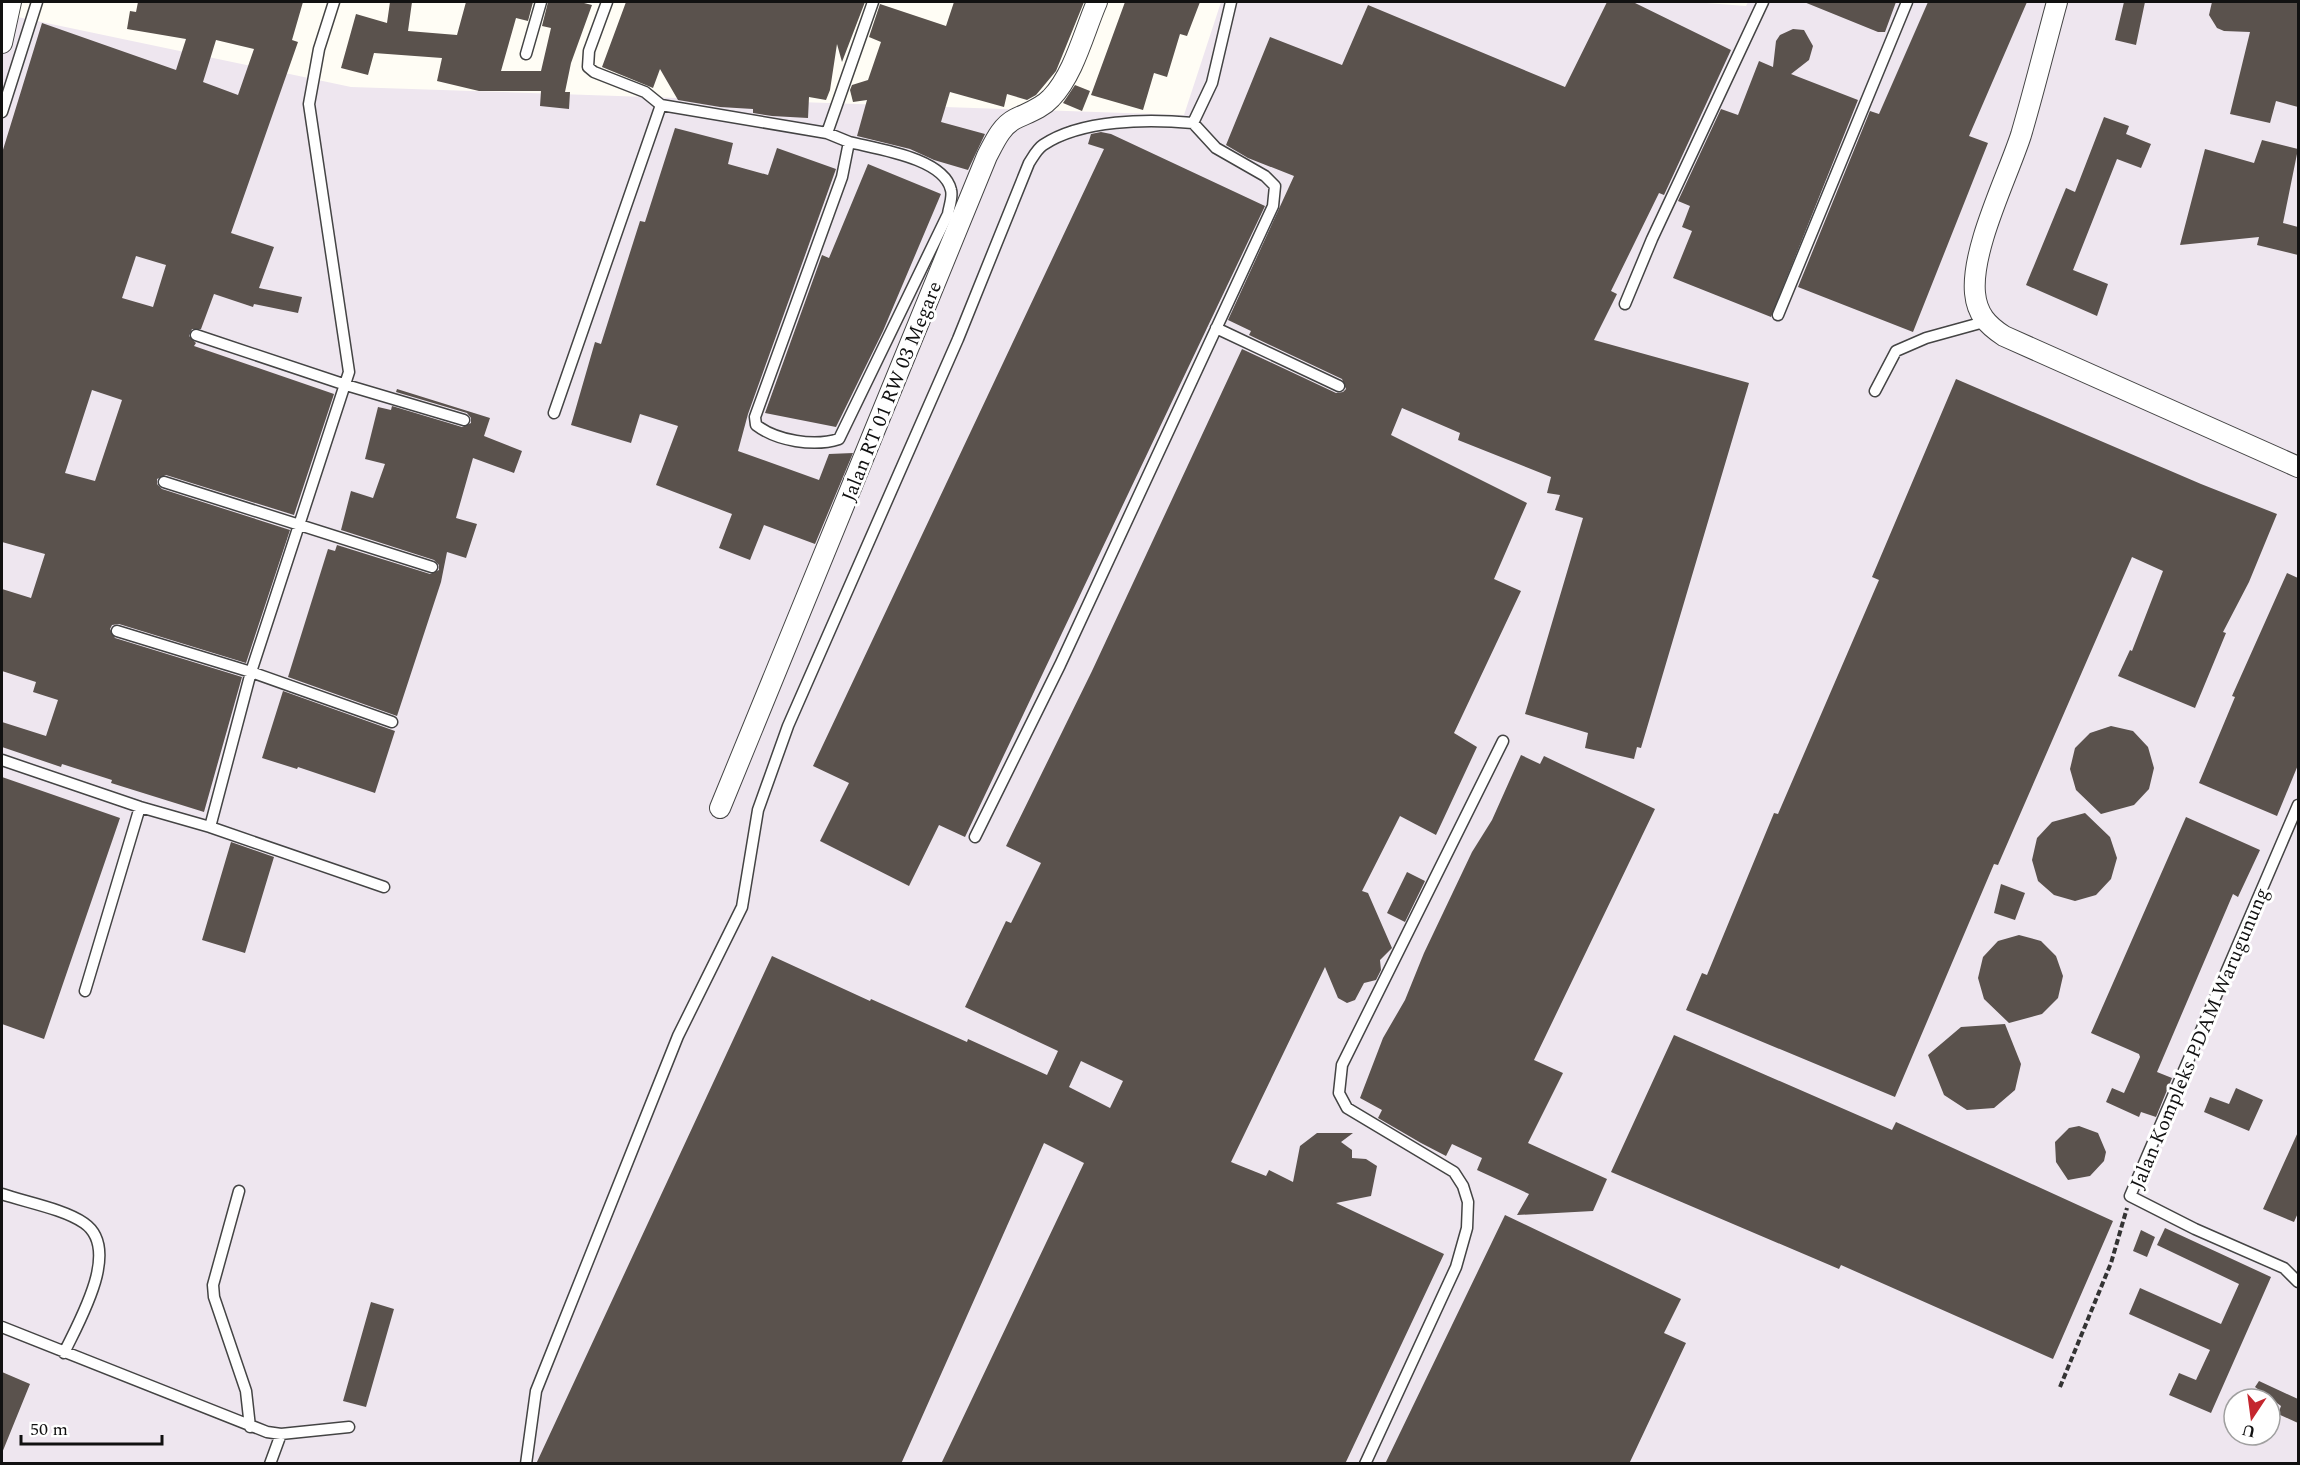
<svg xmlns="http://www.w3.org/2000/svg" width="2300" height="1465" font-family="Spectral,serif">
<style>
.industrial{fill:#eee6ef;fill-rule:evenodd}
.building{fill:#5a524d;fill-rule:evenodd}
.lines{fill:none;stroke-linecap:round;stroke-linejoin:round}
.lane-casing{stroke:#444;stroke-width:13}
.street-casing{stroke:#444;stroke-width:22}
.path{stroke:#333;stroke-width:4;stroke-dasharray:6 3;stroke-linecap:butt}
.lane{stroke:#fff;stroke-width:10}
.street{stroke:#fff;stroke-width:20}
.labels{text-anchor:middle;stroke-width:6;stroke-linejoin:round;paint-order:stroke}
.street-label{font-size:20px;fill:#111;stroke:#fff}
</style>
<rect width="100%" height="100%" fill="#fffdf5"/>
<path class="industrial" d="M 1221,2 L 1693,2 L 1746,6 L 1748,2 L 2298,2 L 2298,1463 L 2,1464 L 2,51 L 13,16 L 351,87 L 1184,115 ZM 2234,1399 L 2270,1399 L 2270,1435 L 2234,1435 Z"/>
<path class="building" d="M 138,2 L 303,2 L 292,40 L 298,42 L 231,233 L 274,247 L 259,288 L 302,297 L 298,313 L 254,304 L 253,307 L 214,294 L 201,329 L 192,329 L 189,336 L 196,343 L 194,346 L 334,394 L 294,515 L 166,475 L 157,479 L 157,484 L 162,489 L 290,530 L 246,663 L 119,624 L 112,625 L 110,629 L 115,638 L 242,677 L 204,812 L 111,783 L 112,780 L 62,764 L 61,767 L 2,747 L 2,722 L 46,736 L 58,700 L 33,692 L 36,682 L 2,671 L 2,589 L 31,598 L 45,554 L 2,542 L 2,153 L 42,23 L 176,70 L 186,39 L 127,29 L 130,11 L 136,12 ZM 216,40 L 254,49 L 238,95 L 203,82 ZM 136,256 L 166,265 L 153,307 L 122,298 ZM 92,390 L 122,400 L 95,481 L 65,473 Z
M 390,2 L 412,2 L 408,31 L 457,35 L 466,2 L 533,2 L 528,21 L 516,18 L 501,71 L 541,71 L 551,28 L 542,26 L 548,2 L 580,2 L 592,5 L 571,63 L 565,92 L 570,92 L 569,109 L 540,106 L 541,91 L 479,91 L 437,81 L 442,58 L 374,53 L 368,75 L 341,68 L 356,14 L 387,23 Z
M 626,2 L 865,2 L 842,62 L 837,44 L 830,90 L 826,100 L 809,97 L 808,118 L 772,116 L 753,113 L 753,109 L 720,107 L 678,100 L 660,69 L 653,88 L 602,67 Z
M 954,2 L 1084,2 L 1056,71 L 1036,95 L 1027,100 L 1007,94 L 1004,107 L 950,92 L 941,122 L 985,134 L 968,170 L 934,160 L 910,149 L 857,136 L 867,100 L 853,102 L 850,90 L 852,85 L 868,80 L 881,42 L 869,37 L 880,4 L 946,26 Z
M 1125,2 L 1200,2 L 1187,36 L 1180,34 L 1167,77 L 1154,73 L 1143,110 L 1091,95 Z
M 1607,2 L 1633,2 L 1731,50 L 1664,195 L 1659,193 L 1611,291 L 1617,294 L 1594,340 L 1749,383 L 1641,748 L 1637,747 L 1634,759 L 1585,748 L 1588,733 L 1525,714 L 1583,518 L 1555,510 L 1560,495 L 1547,493 L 1551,477 L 1458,440 L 1460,433 L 1402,408 L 1391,435 L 1527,503 L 1494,579 L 1521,591 L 1454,733 L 1477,747 L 1436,835 L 1400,816 L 1362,891 L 1368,893 L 1392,948 L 1380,960 L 1381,970 L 1376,980 L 1364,983 L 1355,1000 L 1347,1003 L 1338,998 L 1325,967 L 1231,1162 L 1266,1176 L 1269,1170 L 1293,1182 L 1300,1146 L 1317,1133 L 1353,1133 L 1341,1142 L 1352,1150 L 1352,1158 L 1366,1159 L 1377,1166 L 1371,1196 L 1336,1203 L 1444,1254 L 1345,1464 L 941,1464 L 1084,1163 L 1044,1143 L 901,1464 L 536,1464 L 772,956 L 870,1001 L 871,999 L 967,1042 L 968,1039 L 1047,1075 L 1058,1051 L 965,1007 L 1006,921 L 1011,923 L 1041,863 L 1006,846 L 1092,671 L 1242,349 L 1336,393 L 1343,392 L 1346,389 L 1342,379 L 1249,335 L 1251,331 L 1228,320 L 1294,176 L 1248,158 L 1226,145 L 1270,37 L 1342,65 L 1368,5 L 1565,87 ZM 1081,1061 L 1123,1081 L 1110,1108 L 1069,1087 Z
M 1804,2 L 1896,2 L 1885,32 L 1878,32 Z
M 1928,2 L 2027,2 L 1969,136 L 1988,143 L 1913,332 L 1798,287 L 1870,111 L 1879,114 Z
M 2124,2 L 2145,2 L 2136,45 L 2115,40 Z
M 2212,2 L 2298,2 L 2298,107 L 2276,101 L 2270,123 L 2230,114 L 2250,32 L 2224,31 L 2217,28 L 2209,15 Z
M 1793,29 L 1804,30 L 1813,46 L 1809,60 L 1791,74 L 1858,100 L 1771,317 L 1673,278 L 1692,231 L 1682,227 L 1690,206 L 1678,201 L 1721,109 L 1738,115 L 1759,61 L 1773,67 L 1776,41 L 1780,35 Z
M 1075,85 L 1090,91 L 1082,111 L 1063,103 Z
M 2104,117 L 2129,126 L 2126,134 L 2151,144 L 2141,168 L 2117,159 L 2073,270 L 2108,284 L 2097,316 L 2026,285 L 2066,188 L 2075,192 Z
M 675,128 L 733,143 L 728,164 L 768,175 L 777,148 L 836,169 L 748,414 L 738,451 L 819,480 L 829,454 L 853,453 L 815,544 L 764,525 L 750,560 L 719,548 L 732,514 L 656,485 L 678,426 L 640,414 L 631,443 L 571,425 L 595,342 L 601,344 L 640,221 L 645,222 Z
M 1101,132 L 1111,134 L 1265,206 L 965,837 L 939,825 L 909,886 L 820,841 L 849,783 L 813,766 L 1104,149 L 1088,144 L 1091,134 Z
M 2262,140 L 2298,149 L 2283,223 L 2298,227 L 2298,255 L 2257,245 L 2259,237 L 2180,245 L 2205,149 L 2254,163 Z
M 868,164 L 941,194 L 883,331 L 836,427 L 765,413 L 822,255 L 829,258 Z
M 1956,379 L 2201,484 L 2277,514 L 2249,582 L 2223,632 L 2226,633 L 2195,708 L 2118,676 L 2130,650 L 2132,651 L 2163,571 L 2132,557 L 1998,865 L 1994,864 L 1895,1097 L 1686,1010 L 1702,973 L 1707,975 L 1774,813 L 1778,814 L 1879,580 L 1872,577 Z
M 397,389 L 490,418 L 484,436 L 522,451 L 514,473 L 473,458 L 456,518 L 477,524 L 466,558 L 447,552 L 441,582 L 397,716 L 288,677 L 328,549 L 335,551 L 337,545 L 430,574 L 439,570 L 439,565 L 434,560 L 341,530 L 351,491 L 373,498 L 385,464 L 365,459 L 378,407 L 391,410 L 392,406 L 462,427 L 471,423 L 471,418 L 467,413 L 396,392 Z
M 2287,573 L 2298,578 L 2298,765 L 2277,816 L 2199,783 L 2235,697 L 2232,696 Z
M 283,691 L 395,731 L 375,793 L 298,767 L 297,769 L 262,758 Z
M 2111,726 L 2133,731 L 2148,747 L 2154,768 L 2149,789 L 2134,805 L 2101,814 L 2076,790 L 2070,769 L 2075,748 L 2090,733 Z
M 1521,755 L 1540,764 L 1544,756 L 1655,809 L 1534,1060 L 1563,1073 L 1528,1143 L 1607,1179 L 1593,1211 L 1517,1215 L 1529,1194 L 1477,1170 L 1482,1158 L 1452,1144 L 1446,1156 L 1421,1143 L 1378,1118 L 1382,1110 L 1360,1098 L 1383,1038 L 1405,1000 L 1424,953 L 1472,852 L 1492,820 Z
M 2,777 L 120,818 L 44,1039 L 2,1024 Z
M 2085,813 L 2110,837 L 2117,858 L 2111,879 L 2096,895 L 2075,901 L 2054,895 L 2038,881 L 2032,860 L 2037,838 L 2052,822 Z
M 2186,817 L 2260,850 L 2238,897 L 2233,894 L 2157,1072 L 2172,1078 L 2156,1117 L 2141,1112 L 2139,1117 L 2106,1102 L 2112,1088 L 2124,1093 L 2140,1057 L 2139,1054 L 2091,1033 Z
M 231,842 L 274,857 L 245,953 L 202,940 Z
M 1407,872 L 1425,881 L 1405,922 L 1387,913 Z
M 2001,884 L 2025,893 L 2015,920 L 1994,913 Z
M 2019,935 L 2041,941 L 2056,956 L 2063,976 L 2058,998 L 2042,1014 L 2009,1023 L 1984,999 L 1978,978 L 1983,957 L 1998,941 Z
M 2005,1024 L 2021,1064 L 2015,1090 L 1994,1108 L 1967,1110 L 1944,1095 L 1928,1055 L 1961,1027 Z
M 1674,1035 L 1892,1130 L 1896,1122 L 2113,1221 L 2053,1359 L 1841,1265 L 1839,1269 L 1611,1172 Z
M 2236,1088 L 2263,1100 L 2249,1131 L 2204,1112 L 2210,1097 L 2229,1104 Z
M 2079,1126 L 2098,1133 L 2106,1152 L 2104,1161 L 2090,1176 L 2068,1180 L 2056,1162 L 2055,1142 L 2069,1128 Z
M 2298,1132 L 2298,1213 L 2294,1222 L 2263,1209 Z
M 1505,1215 L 1681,1299 L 1664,1333 L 1686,1343 L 1629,1464 L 1385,1464 Z
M 2165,1228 L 2271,1277 L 2211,1413 L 2169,1395 L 2179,1373 L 2196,1380 L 2210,1350 L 2129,1314 L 2140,1288 L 2221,1324 L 2239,1284 L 2157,1245 Z
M 2141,1230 L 2155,1237 L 2147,1257 L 2133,1251 Z
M 371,1302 L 394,1309 L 366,1407 L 343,1401 Z
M 2,1372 L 30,1384 L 2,1453 Z
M 2259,1381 L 2298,1399 L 2298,1423 L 2278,1414 L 2281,1406 L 2255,1387 Z"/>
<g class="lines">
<g class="lane-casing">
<path id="lane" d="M 607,2 L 589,51 L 588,67 L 594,72 L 645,92 L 661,105
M 526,54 L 541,2
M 2,112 L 37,2
M 827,133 L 873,2
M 1625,304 L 1652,239 L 1763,2
M 1778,315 L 1907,2
M 1216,328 L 1339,386
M 196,335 L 346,385 L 464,420
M 1875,391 L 1896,351 L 1926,338 L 1984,322
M 554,413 L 661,105 L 827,133 L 849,142 L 842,177 L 755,417 L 756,425 C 777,441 814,447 839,439 L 948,214 C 949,207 953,197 951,190 C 944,158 877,149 849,142
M 164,482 L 432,567
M 117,631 L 251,672 L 392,722
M 2,760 L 140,807 L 210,827 L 251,672 L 349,372 L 309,104 L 319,49 L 334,2
M 2298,805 L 2130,1196 L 2195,1229 L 2284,1268 L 2298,1282
M 210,827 L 384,887
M 975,837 L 1060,665 L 1273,206 L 1275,186 L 1265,176 L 1216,148 L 1193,123 L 1212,83 L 1231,2
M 85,991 L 140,807
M 239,1191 L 213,1285 L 214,1297 L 246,1391 L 250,1427
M 2,1194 C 25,1202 64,1209 84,1223 C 122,1249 79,1321 64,1353
M 2,1327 L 267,1432 L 281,1434 L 349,1427
M 270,1464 L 281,1434
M 526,1464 L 536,1391 L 678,1036 L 742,907 L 758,810 L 788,726 L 958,339 L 1029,163 C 1033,157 1037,149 1043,145 C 1082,119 1148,119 1193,123
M 1365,1464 L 1456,1267 L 1467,1228 L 1468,1202 L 1463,1186 L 1454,1172 L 1347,1108 L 1339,1093 L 1342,1065 L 1503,741"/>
</g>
<g class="street-casing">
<path id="street" d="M 2057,2 C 2045,46 2034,91 2021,135 C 2007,178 1971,249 1975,293 C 1977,314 1987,325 2004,336 L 2298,467
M 2,43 L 11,2
M 720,808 L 987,156 C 994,143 1001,126 1015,119 C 1027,113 1041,109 1051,98 C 1074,74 1084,32 1097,2"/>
</g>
<path class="path" d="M 2060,1387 L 2111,1263 L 2127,1208"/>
<use href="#lane" class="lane"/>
<use href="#street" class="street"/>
</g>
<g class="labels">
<g class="street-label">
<text transform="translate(891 391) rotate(-68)" y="7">Jalan RT 01 RW 03 Megare</text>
<text transform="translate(2199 1038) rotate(-67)" y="7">Jalan Kompleks PDAM Warugunung</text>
</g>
</g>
<rect width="2300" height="1465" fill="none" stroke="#111111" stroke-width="6"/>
<g transform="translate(2252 1417) rotate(193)"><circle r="28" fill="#ffffff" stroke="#a0a0a0" stroke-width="1.5"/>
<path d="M0-4.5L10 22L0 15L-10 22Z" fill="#c4262e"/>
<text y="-9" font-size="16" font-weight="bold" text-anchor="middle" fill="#111111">U</text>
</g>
<path d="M21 1435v9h141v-9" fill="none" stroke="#111111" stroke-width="3"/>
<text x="30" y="1435" font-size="18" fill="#111111" stroke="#ffffff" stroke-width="4.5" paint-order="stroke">50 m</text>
</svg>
